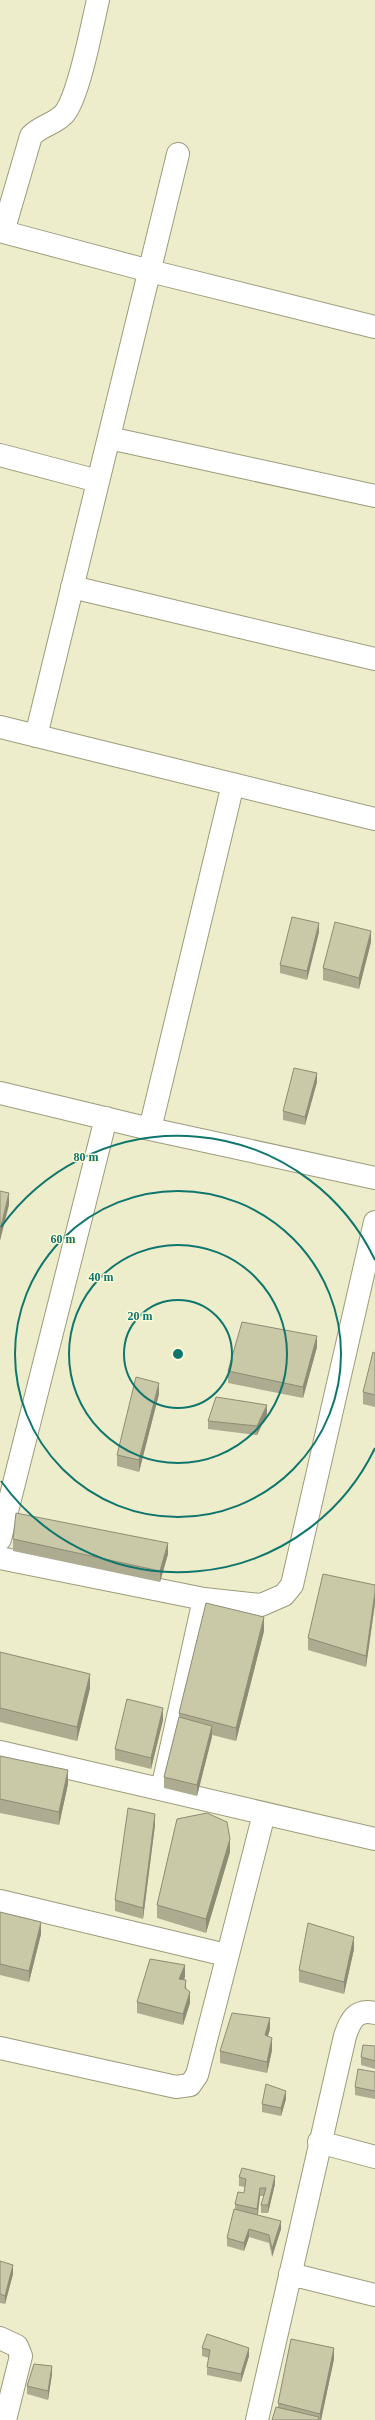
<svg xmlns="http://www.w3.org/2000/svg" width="375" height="2420" font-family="Georgia,serif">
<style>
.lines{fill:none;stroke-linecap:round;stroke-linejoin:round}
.minor-casing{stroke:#9c9b7b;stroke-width:24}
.minor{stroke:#fff;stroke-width:22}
.wall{fill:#adac90}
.shaded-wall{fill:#8d8c75}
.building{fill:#c9c8a7;stroke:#8d8c75}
.ring{fill:none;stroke:#0f766e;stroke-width:2}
.centre{fill:#0f766e;stroke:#fbfbd8;stroke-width:2}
.ring-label{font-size:12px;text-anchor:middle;font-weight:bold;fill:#0f766e;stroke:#fbfbd8;stroke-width:3;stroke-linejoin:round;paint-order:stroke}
</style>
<rect width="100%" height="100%" fill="#eeedcb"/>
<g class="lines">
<g class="minor-casing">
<path id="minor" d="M 0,231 L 150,271 L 375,327
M 3,232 L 31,136 C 40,126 55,124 64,114 C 79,97 92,25 98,0
M 109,438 L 375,496
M 0,455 L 98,481
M 72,587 L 375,659
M 0,727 L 375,819
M 36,736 L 178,154
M 0,1093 L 150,1129 L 375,1178
M 150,1129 L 233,784
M 0,1539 L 106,1118
M 0,1558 L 204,1599 L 261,1605 L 284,1595 L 292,1585 L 375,1222
M 0,1752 L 375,1839
M 164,1780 L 204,1599
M 0,1901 L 226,1955
M 0,2048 L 176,2087 L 190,2085 L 197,2075 L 264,1814
M 319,2142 L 375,2157
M 290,2274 L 375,2295
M 0,2338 L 17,2346 L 21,2356 L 5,2420
M 257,2420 L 345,2036 C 350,2021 356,2008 375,2013"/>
</g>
<use href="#minor" class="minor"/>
</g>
<path class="wall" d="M 319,932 L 307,980 L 280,973 L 280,965 Z
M 371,942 L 359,989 L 323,980 L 323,968 Z
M 317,1082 L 305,1125 L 283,1120 L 283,1111 Z
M 317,1347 L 303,1398 L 228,1383 L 228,1371 Z
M 375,1353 L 375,1407 L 363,1404 L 363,1392 Z
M 159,1394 L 139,1472 L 117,1466 L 117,1455 Z
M 267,1414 L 257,1435 L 208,1429 L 208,1421 Z
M 13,1539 L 168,1554 L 160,1582 L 13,1551 Z
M 375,1585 L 375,1603 L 366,1667 L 308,1650 L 308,1638 Z
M 264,1631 L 236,1741 L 212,1735 L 197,1796 L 164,1788 L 164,1777 L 179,1720 L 179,1713 Z
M 0,1652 L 90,1688 L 77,1741 L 0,1722 Z
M 163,1720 L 151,1769 L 115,1760 L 115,1749 Z
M 0,1756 L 68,1784 L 59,1825 L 0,1813 Z
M 155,1825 L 143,1919 L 115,1911 L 115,1900 Z
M 230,1852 L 206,1933 L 157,1918 L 157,1905 Z
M 0,1912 L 41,1934 L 29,1982 L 0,1975 Z
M 354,1949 L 344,1994 L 299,1982 L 299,1970 Z
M 185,1977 L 184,1979 L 190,2003 L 183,2025 L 137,2013 L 137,2002 Z
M 270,2029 L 268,2036 L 272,2050 L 267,2073 L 220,2063 L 220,2051 Z
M 375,2046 L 375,2069 L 361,2065 L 361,2057 Z
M 375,2072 L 375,2099 L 355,2095 L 355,2087 Z
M 286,2099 L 281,2116 L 262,2112 L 262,2104 Z
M 239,2177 L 275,2184 L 268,2213 L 261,2213 L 261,2205 L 264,2196 L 260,2196 L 258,2215 L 281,2229 L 272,2257 L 269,2243 L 249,2237 L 244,2251 L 227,2246 L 227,2238 L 235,2210 L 235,2204 L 244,2193 L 245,2187 L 239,2186 Z
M 0,2261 L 13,2274 L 5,2304 L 0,2303 Z
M 202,2348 L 249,2356 L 241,2382 L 207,2375 L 207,2367 L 209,2358 L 202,2356 Z
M 334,2359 L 321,2420 L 272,2420 L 278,2407 L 278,2403 Z
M 52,2374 L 48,2400 L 27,2394 L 27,2386 Z"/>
<path class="shaded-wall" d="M 319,923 L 319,932 L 307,980 L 307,971 Z
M 371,931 L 371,942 L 359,989 L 359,978 Z
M 317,1073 L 317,1082 L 305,1125 L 305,1117 Z
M 9,1193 L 9,1205 L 0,1241 L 0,1230 Z
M 317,1336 L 317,1347 L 303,1398 L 303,1387 Z
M 159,1383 L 159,1394 L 139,1472 L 139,1460 Z
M 267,1405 L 267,1414 L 257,1435 L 257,1426 Z
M 168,1543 L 168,1554 L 160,1582 L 160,1571 Z
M 375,1592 L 375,1603 L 366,1667 L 366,1656 Z
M 264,1617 L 264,1631 L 236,1741 L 236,1728 Z
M 90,1674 L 90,1688 L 77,1741 L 77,1727 Z
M 163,1708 L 163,1720 L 151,1769 L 151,1758 Z
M 212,1726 L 212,1737 L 197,1796 L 197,1785 Z
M 68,1770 L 68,1784 L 59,1825 L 59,1812 Z
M 155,1814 L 155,1825 L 143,1919 L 143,1908 Z
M 230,1839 L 230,1852 L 206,1933 L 206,1919 Z
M 41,1922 L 41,1934 L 29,1982 L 29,1971 Z
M 354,1937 L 354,1949 L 344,1994 L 344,1982 Z
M 185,1965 L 185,1977 L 179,1991 L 179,1979 Z
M 190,1992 L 190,2003 L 183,2025 L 183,2014 Z
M 270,2018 L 270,2029 L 265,2046 L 265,2035 Z
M 272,2038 L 272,2050 L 267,2073 L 267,2062 Z
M 286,2091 L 286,2099 L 281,2116 L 281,2108 Z
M 275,2176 L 275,2184 L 268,2213 L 268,2205 Z
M 260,2188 L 260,2196 L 257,2217 L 257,2209 Z
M 281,2221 L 281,2229 L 272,2257 L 272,2249 Z
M 249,2229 L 249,2237 L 244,2251 L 244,2243 Z
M 13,2265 L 13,2274 L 5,2304 L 5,2296 Z
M 249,2348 L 249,2356 L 241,2382 L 241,2374 Z
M 334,2348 L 334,2359 L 321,2420 L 320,2420 L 320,2414 Z
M 52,2366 L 52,2374 L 48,2400 L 48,2391 Z"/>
<path class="building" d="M 292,917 L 319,923 L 307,971 L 280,965 Z
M 335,922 L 371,931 L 359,978 L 323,968 Z
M 294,1068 L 317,1073 L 305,1117 L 283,1111 Z
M 0,1191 L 9,1193 L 0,1230 Z
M 242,1322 L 317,1336 L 303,1387 L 228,1371 Z
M 373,1352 L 375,1353 L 375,1395 L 363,1392 Z
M 136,1377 L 159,1383 L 139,1460 L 117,1455 Z
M 216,1397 L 267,1405 L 257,1426 L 208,1421 Z
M 16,1513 L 168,1543 L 160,1571 L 13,1539 Z
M 323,1574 L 375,1585 L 375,1592 L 366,1656 L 308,1638 Z
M 206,1603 L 264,1617 L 236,1728 L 179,1713 Z
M 0,1652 L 90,1674 L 77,1727 L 0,1708 Z
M 127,1699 L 163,1708 L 151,1758 L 115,1749 Z
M 179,1717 L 212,1726 L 197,1785 L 164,1777 Z
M 0,1756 L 68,1770 L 59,1812 L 0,1799 Z
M 128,1808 L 155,1814 L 143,1908 L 115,1900 Z
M 207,1813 L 227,1822 L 230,1839 L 206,1919 L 157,1905 L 177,1819 Z
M 0,1912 L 41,1922 L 29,1971 L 0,1964 Z
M 308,1923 L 354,1937 L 344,1982 L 299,1970 Z
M 150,1959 L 185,1965 L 179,1979 L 186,1980 L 185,1988 L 190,1992 L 183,2014 L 137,2002 Z
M 232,2013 L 270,2018 L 265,2035 L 272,2038 L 267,2062 L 220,2051 Z
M 363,2045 L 375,2046 L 375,2061 L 361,2057 Z
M 358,2069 L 375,2072 L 375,2091 L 355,2087 Z
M 266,2084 L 286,2091 L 281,2108 L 262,2104 Z
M 242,2168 L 275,2176 L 268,2205 L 261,2205 L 266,2188 L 260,2188 L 257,2209 L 235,2204 L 238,2192 L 244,2193 L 246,2179 L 239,2177 Z
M 234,2209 L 281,2221 L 272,2249 L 269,2235 L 249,2229 L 244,2243 L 227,2238 Z
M 0,2261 L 13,2265 L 5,2296 L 0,2294 Z
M 207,2334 L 249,2348 L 241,2374 L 207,2367 L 210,2350 L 202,2348 Z
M 291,2339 L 334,2348 L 320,2414 L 278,2403 Z
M 34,2364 L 52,2366 L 48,2391 L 27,2386 Z
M 276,2407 L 319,2417 L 318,2420 L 272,2420 Z"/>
<g class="ring">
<circle cx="178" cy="1354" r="54"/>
<circle cx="178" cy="1354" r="109"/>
<circle cx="178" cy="1354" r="163"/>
<path d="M375 1448A218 218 0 0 1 1 1481M1 1227A218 218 0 0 1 375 1260"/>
</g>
<circle cx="178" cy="1354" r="6" class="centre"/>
<g class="ring-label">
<text x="86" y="1161">80 m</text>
<text x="63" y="1243">60 m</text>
<text x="101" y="1281">40 m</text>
<text x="140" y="1320">20 m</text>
</g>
</svg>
